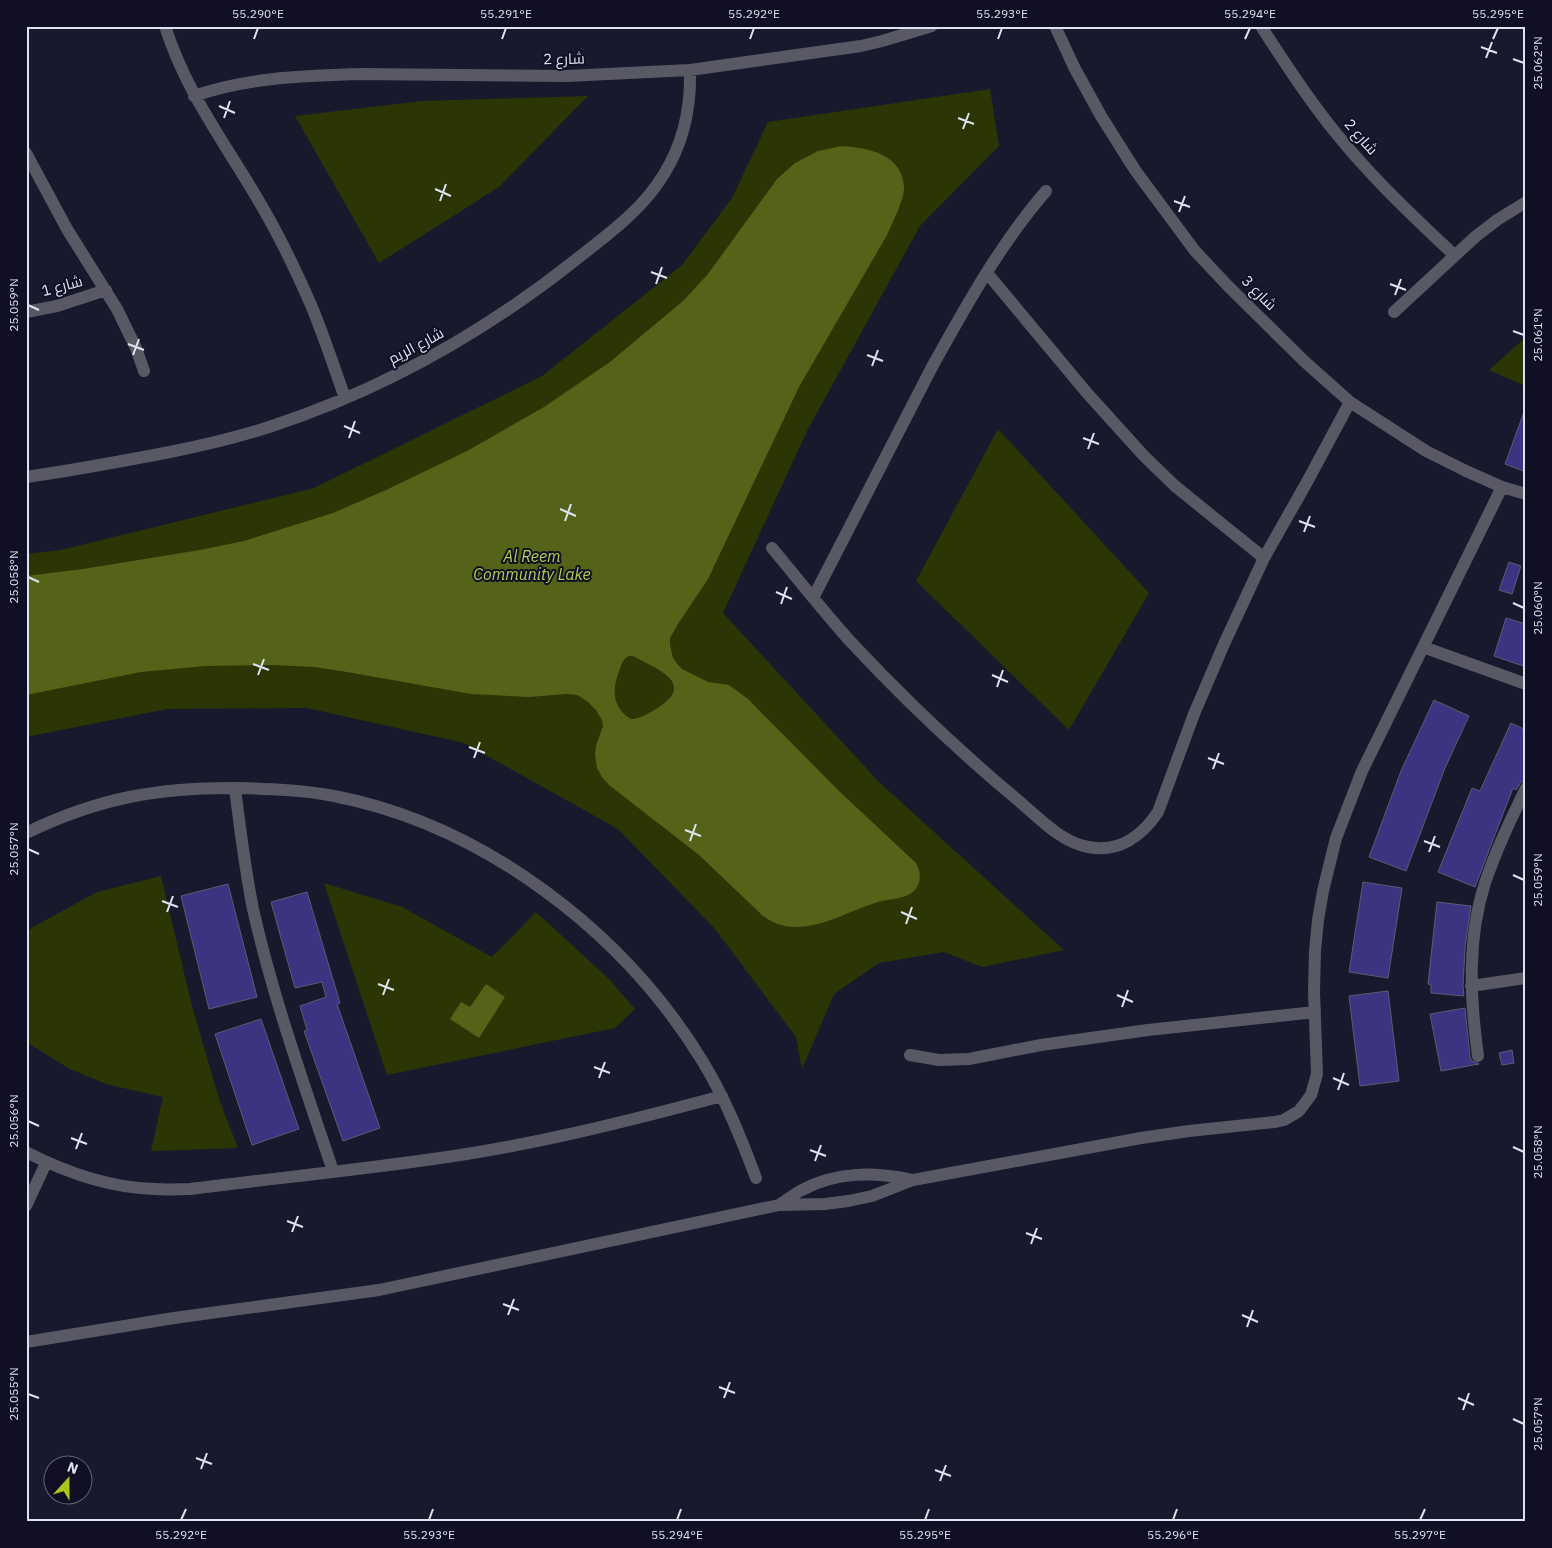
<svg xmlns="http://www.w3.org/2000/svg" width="1552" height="1548" font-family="'IBM Plex Sans',Cairo,sans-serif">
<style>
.green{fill:#2c3504}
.water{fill:#546318;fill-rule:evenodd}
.building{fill:#3c3480;stroke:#5b5b75}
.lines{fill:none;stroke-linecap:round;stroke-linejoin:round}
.street{stroke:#595965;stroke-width:12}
.ticks{fill:none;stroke:#e1e2f1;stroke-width:2}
.labels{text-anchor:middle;stroke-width:4;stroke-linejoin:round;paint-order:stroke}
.street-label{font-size:15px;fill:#e1e2f1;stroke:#100f24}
.water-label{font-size:16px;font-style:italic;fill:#b3ce50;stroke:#100f24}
.neatline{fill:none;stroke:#e1e2f1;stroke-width:2}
.ticks-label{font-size:12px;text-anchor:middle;fill:#e1e2f1}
</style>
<rect width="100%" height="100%" fill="#19192e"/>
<path class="green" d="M 990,89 L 999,146 L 920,226 L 808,429 L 723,613 L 879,782 L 1064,950 L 982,967 L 944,952 L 879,963 L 834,994 L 802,1069 L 796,1037 L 715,929 L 618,829 L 464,743 L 307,708 L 167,709 L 26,737 L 26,554 L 61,550 L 314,488 L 542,376 L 682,265 L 732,198 L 768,122 Z
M 588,96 L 499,187 L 379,263 L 295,116 L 422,101 Z
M 1526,337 L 1526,386 L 1489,370 Z
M 998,429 L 1149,593 L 1069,730 L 916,581 Z
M 161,876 L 192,1006 L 220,1102 L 238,1148 L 151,1151 L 163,1097 L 106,1084 L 70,1069 L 26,1042 L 26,933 L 33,927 L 97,892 Z
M 324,883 L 402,907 L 492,957 L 536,912 L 609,979 L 635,1009 L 615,1028 L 387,1075 Z"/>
<path class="water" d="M 842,146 C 869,148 902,154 904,187 C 905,198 892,224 887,235 L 799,387 L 708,579 L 678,624 L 670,638 L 670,645 L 673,658 L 678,665 L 682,669 L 708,682 L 729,685 L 748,699 L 840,792 L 916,863 C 921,872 922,882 914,891 C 906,899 888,899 878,902 C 847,911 808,937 775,923 C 771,921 766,918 762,915 L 699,855 L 609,785 L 602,777 L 597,768 L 595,755 L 596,746 L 603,726 L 602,720 L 596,710 L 587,701 L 577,695 L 566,694 L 529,697 L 471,694 L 347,672 L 314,667 L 274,665 L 205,666 L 141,672 L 26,695 L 26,576 L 83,569 L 200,550 L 244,541 L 333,513 L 386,490 L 467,451 L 544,407 L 610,362 L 683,301 L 708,274 L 777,179 L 795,163 L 818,151 ZM 629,656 L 633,656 C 654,668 697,682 659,707 C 651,712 641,719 631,719 C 611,707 612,687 620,669 C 622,663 623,659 629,656 Z
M 486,984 L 505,997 L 479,1038 L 450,1019 L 461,1002 L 470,1007 Z"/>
<path class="building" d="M 1524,412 L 1526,412 L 1526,472 L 1505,464 Z
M 1509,562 L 1521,566 L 1512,594 L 1499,590 Z
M 1506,618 L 1526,624 L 1526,667 L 1494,656 Z
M 1434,700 L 1469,716 L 1445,768 L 1406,871 L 1369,857 L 1401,771 Z
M 1511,723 L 1526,730 L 1526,780 L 1521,782 L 1516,790 L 1513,788 L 1475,887 L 1438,872 L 1472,788 L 1480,791 Z
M 1363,882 L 1402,888 L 1388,978 L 1349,972 Z
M 228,884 L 257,997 L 209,1009 L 181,896 Z
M 307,892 L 340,1003 L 337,1004 L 380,1128 L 343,1141 L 304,1031 L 307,1030 L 300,1006 L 326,997 L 322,982 L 295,988 L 271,902 Z
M 1437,902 L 1471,906 L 1465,947 L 1463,987 L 1464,996 L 1431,993 L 1431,985 L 1428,984 Z
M 1388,991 L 1399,1081 L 1360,1086 L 1349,996 Z
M 1465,1008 L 1470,1057 L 1472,1061 L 1479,1064 L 1441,1071 L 1430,1014 Z
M 261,1019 L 299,1129 L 252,1145 L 215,1034 Z
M 1512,1050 L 1514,1063 L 1502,1065 L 1499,1053 Z"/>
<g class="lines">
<path class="street" d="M 165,26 C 187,96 229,148 264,210 C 282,241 297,273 311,305 C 324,336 334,367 345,398
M 1055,26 L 1074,67 L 1101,116 L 1135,170 L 1195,251 L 1228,286 L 1304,361 L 1350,402 L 1426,451 L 1466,471 L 1502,487 L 1526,494
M 1261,26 C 1284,62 1308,99 1335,132 C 1371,177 1413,216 1454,255
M 194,96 C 248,77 305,76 361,74 L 567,76 L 690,70 L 861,46 L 882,41 L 932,26
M 26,153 L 67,229 L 117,309 L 136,348 L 144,371
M 987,273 L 1087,393 L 1144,456 L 1175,486 L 1264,558
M 26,312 L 57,306 L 106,290
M 1394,312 L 1475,237 L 1497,220 L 1526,202
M 26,477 C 75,470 123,461 170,452 C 205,445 239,437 272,426 C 385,389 485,332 578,258 C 610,233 643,209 664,174 C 684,142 691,107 690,70
M 772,548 C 798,579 823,611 850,641 C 903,698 960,752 1020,802 C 1040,819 1061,842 1088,847 C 1119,853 1142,836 1158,812 L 1194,714 L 1224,644 L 1264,558 L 1307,482 L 1350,402
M 813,598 L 932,367 C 966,306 1000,244 1046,191
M 1423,647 L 1526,684
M 235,788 C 240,829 245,869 253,909 C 273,998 304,1084 333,1171
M 26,833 C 98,798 159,787 239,788 C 271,789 303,790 334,796 C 484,825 624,932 703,1062 C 725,1098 741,1138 756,1178
M 1471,986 L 1526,978
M 910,1055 L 939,1060 L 969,1059 L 1041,1045 L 1148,1030 L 1315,1012
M 1478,1056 C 1470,998 1467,939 1485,883 C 1496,850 1511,819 1526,788
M 26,1152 C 65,1172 111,1188 155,1189 C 167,1190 178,1189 190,1189 C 269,1179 348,1171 426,1160 C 526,1147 625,1122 722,1096
M 779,1205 C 787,1200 794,1194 802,1190 C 837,1171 875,1172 913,1180
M 26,1206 L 46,1163
M 26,1342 L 174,1318 L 379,1290 L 779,1205 L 825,1204 L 848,1201 L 872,1196 L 913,1180 L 1141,1138 L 1189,1131 L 1275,1122 L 1284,1120 L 1299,1111 L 1311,1095 L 1317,1074 L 1314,991 L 1315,951 L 1318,920 L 1323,891 L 1336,838 L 1362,771 L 1502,487"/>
</g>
<path class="ticks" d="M 254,39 L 258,28M 502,39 L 506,28M 750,39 L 754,28M 998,39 L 1002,28M 1245,39 L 1250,28M 1493,39 L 1498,28M 1481,47 L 1497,53M 1486,58 L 1492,42M 1513,59 L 1524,63M 219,106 L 235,113M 224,118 L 230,101M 958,118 L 974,124M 963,129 L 969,113M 435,189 L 451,196M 440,201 L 446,184M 1174,201 L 1190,207M 1179,212 L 1185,196M 651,272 L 667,278M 656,284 L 662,267M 1390,284 L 1406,290M 1395,295 L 1401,279M 28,305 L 39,310M 1513,331 L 1524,335M 128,344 L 144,350M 133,355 L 139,339M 867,355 L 883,361M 872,366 L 878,350M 344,426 L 360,433M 349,438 L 355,421M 1083,438 L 1099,444M 1088,449 L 1094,433M 560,509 L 576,516M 565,521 L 571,504M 1299,521 L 1315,527M 1304,532 L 1310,516M 28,577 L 39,582M 776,592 L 792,599M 1513,603 L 1524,608M 781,604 L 787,587M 253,664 L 269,670M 258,675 L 264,659M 992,675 L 1008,682M 997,687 L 1003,670M 469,747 L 485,753M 474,758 L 480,742M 1208,758 L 1224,764M 1213,769 L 1219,753M 685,830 L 701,836M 690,841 L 696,824M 1424,841 L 1440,847M 28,849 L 39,854M 1429,852 L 1435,836M 1513,875 L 1524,880M 162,901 L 178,907M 167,912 L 173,896M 901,912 L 917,919M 906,924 L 912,907M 378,984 L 394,990M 383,995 L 389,979M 1117,995 L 1133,1002M 1122,1007 L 1128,990M 594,1067 L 610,1073M 599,1078 L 605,1062M 1333,1078 L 1349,1085M 1338,1090 L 1344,1073M 28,1121 L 39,1126M 71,1138 L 87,1144M 1513,1147 L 1524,1152M 76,1149 L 82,1133M 810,1150 L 826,1156M 815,1161 L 821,1145M 287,1221 L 303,1227M 292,1232 L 298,1216M 1026,1233 L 1042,1239M 1031,1244 L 1037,1228M 503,1304 L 519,1310M 508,1315 L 514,1299M 1242,1315 L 1258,1322M 1247,1327 L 1253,1310M 719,1387 L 735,1393M 28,1394 L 39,1398M 724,1398 L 730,1382M 1458,1398 L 1474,1405M 1463,1410 L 1469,1393M 1513,1419 L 1524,1424M 196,1458 L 212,1464M 201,1469 L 207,1453M 935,1470 L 951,1476M 940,1481 L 946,1465M 181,1520 L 186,1509M 429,1520 L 433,1509M 677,1520 L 681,1509M 925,1520 L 929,1509M 1173,1520 L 1177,1509M 1420,1520 L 1425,1509"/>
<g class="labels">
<g class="street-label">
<text transform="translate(564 59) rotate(-1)" y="5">شارع 2</text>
<text transform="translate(1361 137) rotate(49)" y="5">شارع 2</text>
<text transform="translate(62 286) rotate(-15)" y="5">شارع 1</text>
<text transform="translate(1259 293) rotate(45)" y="5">شارع 3</text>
<text transform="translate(416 346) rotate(-28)" y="5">شارع الريم</text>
</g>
<g class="water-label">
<text x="532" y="562">Al Reem<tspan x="532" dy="18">Community Lake</tspan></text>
</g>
</g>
<rect width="1552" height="1548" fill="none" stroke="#100f24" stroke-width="55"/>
<g transform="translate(68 1480) rotate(21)"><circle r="24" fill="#100f24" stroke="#646376"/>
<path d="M0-4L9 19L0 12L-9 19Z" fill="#a9c71a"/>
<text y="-8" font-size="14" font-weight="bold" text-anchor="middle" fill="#e1e2f1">N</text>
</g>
<rect x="28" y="28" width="1496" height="1492" class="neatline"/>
<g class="ticks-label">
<text x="258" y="18">55.290°E</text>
<text x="506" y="18">55.291°E</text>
<text x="754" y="18">55.292°E</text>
<text x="1002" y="18">55.293°E</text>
<text x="1250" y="18">55.294°E</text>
<text x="1498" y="18">55.295°E</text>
<text transform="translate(1538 63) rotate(-90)" y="4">25.062°N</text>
<text transform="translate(14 305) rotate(-90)" y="4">25.059°N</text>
<text transform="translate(1538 335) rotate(-90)" y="4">25.061°N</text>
<text transform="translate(14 577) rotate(-90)" y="4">25.058°N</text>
<text transform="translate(1538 608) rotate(-90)" y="4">25.060°N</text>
<text transform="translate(14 849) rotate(-90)" y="4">25.057°N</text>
<text transform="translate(1538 880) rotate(-90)" y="4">25.059°N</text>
<text transform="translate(14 1121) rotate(-90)" y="4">25.056°N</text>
<text transform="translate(1538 1152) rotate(-90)" y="4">25.058°N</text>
<text transform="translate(14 1394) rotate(-90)" y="4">25.055°N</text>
<text transform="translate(1538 1424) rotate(-90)" y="4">25.057°N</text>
<text x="181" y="1539">55.292°E</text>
<text x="429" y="1539">55.293°E</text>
<text x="677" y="1539">55.294°E</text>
<text x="925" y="1539">55.295°E</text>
<text x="1173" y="1539">55.296°E</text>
<text x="1420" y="1539">55.297°E</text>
</g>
</svg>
